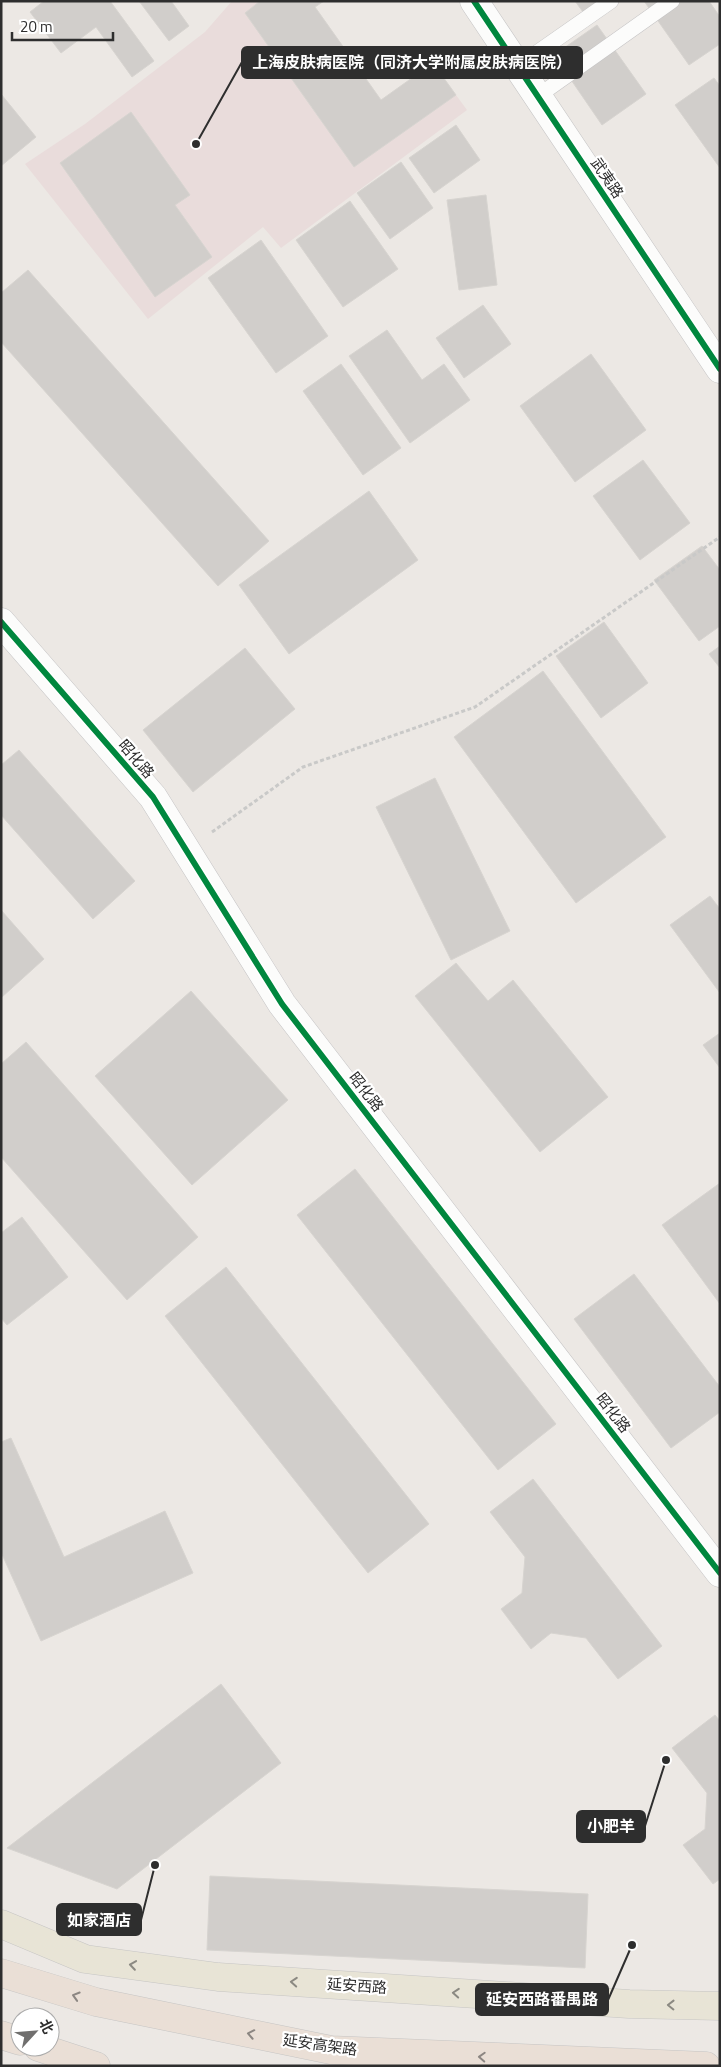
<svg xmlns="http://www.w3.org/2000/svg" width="721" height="2067" font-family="'Titillium Web','Noto Sans SC',sans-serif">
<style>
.medical{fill:#e9dcdb}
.building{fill:#d1cecb;stroke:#d7d4d0}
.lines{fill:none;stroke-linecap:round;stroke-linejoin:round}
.lane-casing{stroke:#c5c4c5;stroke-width:16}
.street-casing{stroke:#c5c4c5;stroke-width:29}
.secondary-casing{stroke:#c5c4c5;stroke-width:29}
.primary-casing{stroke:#c6c5c4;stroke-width:29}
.highway-casing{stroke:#c6c5c4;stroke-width:29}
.path{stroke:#c9c9c8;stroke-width:3;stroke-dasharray:4 2.5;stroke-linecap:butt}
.lane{stroke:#fcfcfb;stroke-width:15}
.street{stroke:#fcfcfb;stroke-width:28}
.secondary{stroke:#fcfcfb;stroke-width:28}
.primary{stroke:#e8e4d6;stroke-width:28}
.highway{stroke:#eadfd6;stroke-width:28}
.cycleway-casing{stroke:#fff;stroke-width:9}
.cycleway{stroke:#00873e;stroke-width:6}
.oneway{stroke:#8b8982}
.oneway2{stroke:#8c8682}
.labels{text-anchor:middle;stroke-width:4.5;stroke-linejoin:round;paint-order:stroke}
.street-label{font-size:15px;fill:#2e2e2e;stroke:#fff}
.leader{fill:none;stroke:#2e2e2e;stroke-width:2}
.callout-dot{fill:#2e2e2e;stroke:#fff;stroke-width:2}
.callout{fill:#2e2e2e;stroke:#2e2e2e;stroke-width:2}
.callout-label{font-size:16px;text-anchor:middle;font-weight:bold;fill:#fff}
</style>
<rect width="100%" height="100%" fill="#ece8e4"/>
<path class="medical" d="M 232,1 L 260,1 L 245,13 L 354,167 L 456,95 L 467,110 L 281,248 L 263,227 L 148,319 L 25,164 L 85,124 L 205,32 Z"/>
<path class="building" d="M 44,1 L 110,1 L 154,61 L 132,77 L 96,27 L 61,53 L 30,12 Z
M 139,1 L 171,1 L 189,26 L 169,41 Z
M 260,1 L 324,1 L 315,7 L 381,100 L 433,63 L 456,95 L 354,167 L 245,13 Z
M 575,1 L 599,1 L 583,12 Z
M 644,1 L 709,1 L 720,17 L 720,44 L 689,65 Z
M 597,25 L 646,94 L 602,125 L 554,55 Z
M 714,78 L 720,86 L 720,168 L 675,105 Z
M 1,94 L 36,137 L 1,166 Z
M 131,112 L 190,195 L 175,205 L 212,257 L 155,297 L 60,163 Z
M 456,125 L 480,160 L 434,193 L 409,158 Z
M 401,162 L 433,208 L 390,239 L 357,193 Z
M 486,195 L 497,285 L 459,290 L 447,200 Z
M 350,201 L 398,269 L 343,307 L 296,240 Z
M 261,240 L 328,336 L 276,373 L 208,278 Z
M 28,270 L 269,541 L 218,586 L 1,342 L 1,293 Z
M 483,305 L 511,344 L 464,378 L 436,338 Z
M 387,330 L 422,380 L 444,364 L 470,400 L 410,443 L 349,356 Z
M 591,354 L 646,430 L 575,482 L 520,406 Z
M 341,364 L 401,448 L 363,475 L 303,391 Z
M 643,460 L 690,523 L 640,560 L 593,496 Z
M 369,491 L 418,560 L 289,654 L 239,585 Z
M 702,546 L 720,570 L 720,626 L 699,641 L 654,580 Z
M 604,622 L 648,683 L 601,718 L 556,656 Z
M 720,646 L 720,668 L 709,654 Z
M 245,648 L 295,709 L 193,792 L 143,730 Z
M 543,671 L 666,837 L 576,903 L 454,737 Z
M 19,750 L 135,881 L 93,919 L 1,815 L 1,765 Z
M 435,778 L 510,931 L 451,960 L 376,807 Z
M 710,896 L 720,909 L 720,993 L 670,925 Z
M 1,910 L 44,959 L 2,997 L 1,996 Z
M 456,963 L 488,1001 L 513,980 L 608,1097 L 540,1152 L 415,996 Z
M 191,991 L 288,1100 L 192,1185 L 95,1076 Z
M 720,1033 L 720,1068 L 703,1045 Z
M 26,1042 L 198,1237 L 127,1300 L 1,1157 L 1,1064 Z
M 355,1169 L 556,1424 L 498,1470 L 297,1215 Z
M 720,1183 L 720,1304 L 662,1225 Z
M 22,1217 L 68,1277 L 7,1325 L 1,1318 L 1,1233 Z
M 226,1267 L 429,1524 L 368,1573 L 165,1316 Z
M 634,1274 L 720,1387 L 720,1412 L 671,1448 L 574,1319 Z
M 11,1438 L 64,1557 L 165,1511 L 193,1573 L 41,1641 L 1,1552 L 1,1442 Z
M 533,1479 L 662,1646 L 618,1679 L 586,1638 L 551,1633 L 531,1649 L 501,1609 L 522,1593 L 525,1557 L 490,1512 Z
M 221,1684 L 281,1763 L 117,1889 L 7,1848 Z
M 715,1715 L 720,1721 L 720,1879 L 713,1884 L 683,1845 L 705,1829 L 707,1793 L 672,1748 Z
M 210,1876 L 588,1894 L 585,1968 L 207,1950 Z"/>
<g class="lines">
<g class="lane-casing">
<path id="lane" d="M 518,66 L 611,1
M 538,96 L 672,1"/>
</g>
<g class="street-casing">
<path id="street" d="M 1,622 L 153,797 L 282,1004 L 720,1573"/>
</g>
<g class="secondary-casing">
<path id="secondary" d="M 474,1 L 720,369"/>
</g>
<g class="primary-casing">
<path id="primary" d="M 1,1924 L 85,1959 L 218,1977 L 629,2004 L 720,2006"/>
</g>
<g class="highway-casing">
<path id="highway" d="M 1,1973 L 96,2002 L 331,2050 L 706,2066
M 1,2035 L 20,2041
M 38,2047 L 96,2066"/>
</g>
<path class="path" d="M 212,832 L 303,767 L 475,707 L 720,537"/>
<use href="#lane" class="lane"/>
<use href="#street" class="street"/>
<use href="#secondary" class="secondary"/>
<use href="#primary" class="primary"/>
<use href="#highway" class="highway"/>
<g class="cycleway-casing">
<path id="cycleway" d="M 474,1 L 720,369
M 1,622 L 153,797 L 282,1004 L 720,1573"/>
</g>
<use href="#cycleway" class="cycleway"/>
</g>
<defs><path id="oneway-chevron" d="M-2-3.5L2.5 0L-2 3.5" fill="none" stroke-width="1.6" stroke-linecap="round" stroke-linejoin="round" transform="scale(1.25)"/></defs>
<g class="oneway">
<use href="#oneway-chevron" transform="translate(133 1965) rotate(-172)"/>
<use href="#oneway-chevron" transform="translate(294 1982) rotate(-176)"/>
<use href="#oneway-chevron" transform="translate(456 1993) rotate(-176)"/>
<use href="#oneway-chevron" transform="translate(671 2005) rotate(-179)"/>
</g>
<g class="oneway2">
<use href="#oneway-chevron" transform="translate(76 1996) rotate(-163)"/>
<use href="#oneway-chevron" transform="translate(251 2034) rotate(-169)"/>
<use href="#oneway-chevron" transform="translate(482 2057) rotate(-177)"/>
</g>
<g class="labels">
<g class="street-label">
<text transform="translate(607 178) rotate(56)" y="5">武夷路</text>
<text transform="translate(136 759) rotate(49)" y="5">昭化路</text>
<text transform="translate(366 1092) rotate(52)" y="5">昭化路</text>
<text transform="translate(613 1413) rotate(52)" y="5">昭化路</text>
<text transform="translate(357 1986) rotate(4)" y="5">延安西路</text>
<text transform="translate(320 2045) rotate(8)" y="5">延安高架路</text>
</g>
</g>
<path class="leader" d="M196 144L242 62M666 1760L645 1826M155 1865L141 1920M632 1945L608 2000"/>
<g class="callout-dot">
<circle cx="196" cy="144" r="5"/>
<circle cx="666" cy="1760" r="5"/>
<circle cx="155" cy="1865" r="5"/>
<circle cx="632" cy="1945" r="5"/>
</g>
<g class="callout">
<rect x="242" y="47" width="340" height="31" rx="5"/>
<rect x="577" y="1811" width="68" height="31" rx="5"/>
<rect x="57" y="1904" width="84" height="31" rx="5"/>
<rect x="476" y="1984" width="132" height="31" rx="5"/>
</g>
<g class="callout-label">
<text x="412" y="68">上海皮肤病医院（同济大学附属皮肤病医院）</text>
<text x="611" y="1832">小肥羊</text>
<text x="99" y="1926">如家酒店</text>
<text x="542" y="2005">延安西路番禺路</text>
</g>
<rect width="721" height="2067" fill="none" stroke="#2e2e2e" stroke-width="5"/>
<g transform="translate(35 2032) rotate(64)"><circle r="24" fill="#ffffff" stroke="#ababab"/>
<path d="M0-4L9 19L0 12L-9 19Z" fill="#706f6e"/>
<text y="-8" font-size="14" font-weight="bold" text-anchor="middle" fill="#2e2e2e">北</text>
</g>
<path d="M12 32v8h101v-8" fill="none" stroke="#2e2e2e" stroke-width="2.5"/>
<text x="20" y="32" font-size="15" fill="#2e2e2e" stroke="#ffffff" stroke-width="4" paint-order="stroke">20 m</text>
</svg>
